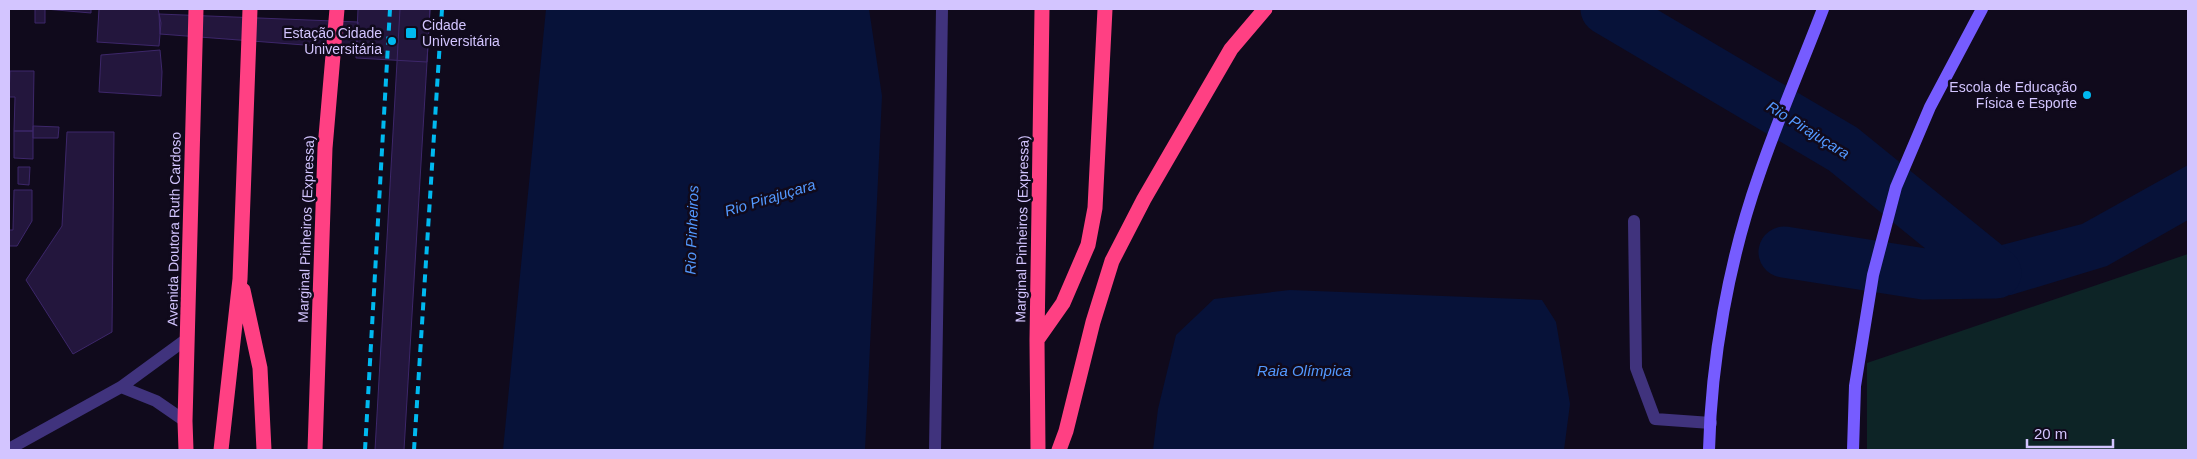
<svg xmlns="http://www.w3.org/2000/svg" width="2197" height="459" font-family="Helvetica,sans-serif">
<style>
.green{fill:#0d2426}
.water{fill:#071239}
.lines{fill:none;stroke-linecap:round;stroke-linejoin:round}
.river{stroke:#071239;stroke-width:51}
.building{fill:#23163d;stroke:#3d276a}
.lane{stroke:#40337d;stroke-width:12}
.street{stroke:#40337d;stroke-width:12}
.secondary{stroke:#765cff;stroke-width:12}
.highway{stroke:#ff4083;stroke-width:15}
.rail{stroke:#00b9f0;stroke-width:4;stroke-dasharray:8 6;stroke-linecap:butt}
.poi-dot{fill:#00b9f0;stroke:#100a1c;stroke-width:2}
.labels{text-anchor:middle;stroke-width:5;stroke-linejoin:round;paint-order:stroke}
.poi-label{font-size:14px;fill:#d3c5ff;stroke:#100a1c;text-anchor:end}
.street-label{font-size:14px;fill:#d3c5ff;stroke:#100a1c}
.water-label{font-size:15px;font-style:italic;fill:#5399ff;stroke:#100a1c}
</style>
<rect width="100%" height="100%" fill="#100a1c"/>
<path class="green" d="M 2188,254 L 2188,450 L 1867,450 L 1867,363 Z"/>
<path class="water" d="M 546,9 L 869,9 L 882,96 L 865,450 L 503,450 Z
M 2188,165 L 2188,220 L 2107,266 L 2011,295 L 1921,299 L 1927,247 L 1979,251 L 2082,224 Z
M 1290,290 L 1542,300 L 1556,322 L 1570,404 L 1564,450 L 1153,450 L 1158,409 L 1176,335 L 1214,299 Z"/>
<g class="lines">
<path class="river" d="M 1606,9 L 1843,149 L 1996,273
M 1784,252 L 1924,274 L 1995,273"/>
</g>
<path class="building" d="M 35,9 L 91,9 L 91,13 L 45,9 L 45,23 L 35,23 Z
M 99,9 L 158,9 L 161,23 L 159,46 L 97,42 Z
M 358,9 L 430,9 L 427,62 L 356,58 Z
M 400,9 L 430,9 L 427,62 L 404,450 L 375,450 Z
M 159,14 L 358,22 L 357,49 L 160,34 Z
M 160,50 L 162,72 L 161,96 L 99,92 L 101,55 Z
M 10,71 L 34,71 L 33,131 L 14,131 L 15,97 L 9,97 Z
M 33,126 L 59,127 L 58,138 L 33,138 Z
M 14,131 L 33,131 L 33,159 L 14,158 Z
M 67,132 L 114,132 L 112,332 L 73,354 L 26,280 L 62,226 Z
M 18,167 L 30,167 L 29,185 L 18,184 Z
M 14,190 L 32,190 L 32,221 L 17,246 L 9,246 L 9,230 L 13,230 Z"/>
<g class="lines">
<path class="lane" d="M 1634,221 L 1636,368 L 1655,419 L 1711,423
M 935,450 L 942,9"/>
<path class="street" d="M 121,387 L 156,401 L 185,421
M 9,449 L 121,387 L 188,338"/>
<path class="secondary" d="M 1709,450 C 1711,361 1729,260 1759,175 C 1778,119 1802,64 1823,9
M 1853,450 L 1855,386 L 1873,275 L 1896,187 L 1930,107 L 1982,9"/>
<path class="highway" d="M 243,290 L 260,368 L 264,450
M 1037,340 L 1063,303 L 1088,245 L 1095,208 L 1105,9
M 186,450 L 185,421 L 196,9
M 221,450 L 240,279 L 250,9
M 315,450 L 325,148 L 337,9
M 1038,450 L 1037,340 L 1042,9
M 1059,450 L 1066,431 L 1093,322 L 1112,261 L 1144,199 L 1231,49 L 1265,9"/>
<path class="rail" d="M 365,450 L 390,9
M 414,450 L 442,9"/>
</g>
<g class="poi-dot">
<rect x="405" y="27" width="12" height="12" rx="2.5"/>
<circle cx="392" cy="41" r="5"/>
<circle cx="2087" cy="95" r="5"/>
</g>
<g class="labels">
<g class="poi-label">
<text x="422" y="30" text-anchor="start">Cidade<tspan x="422" dy="16">Universitária</tspan></text>
<text x="382" y="38">Estação Cidade<tspan x="382" dy="16">Universitária</tspan></text>
<text x="2077" y="92">Escola de Educação<tspan x="2077" dy="16">Física e Esporte</tspan></text>
</g>
<g class="street-label">
<text transform="translate(174 229) rotate(-89)" y="5">Avenida Doutora Ruth Cardoso</text>
<text transform="translate(306 229) rotate(-88)" y="5">Marginal Pinheiros (Expressa)</text>
<text transform="translate(1022 229) rotate(-89)" y="5">Marginal Pinheiros (Expressa)</text>
</g>
<g class="water-label">
<text transform="translate(1808 130) rotate(32)" y="5">Rio Pirajuçara</text>
<text transform="translate(770 198) rotate(-17)" y="5">Rio Pirajuçara</text>
<text transform="translate(692 230) rotate(-88)" y="5">Rio Pinheiros</text>
<text x="1304" y="376">Raia Olímpica</text>
</g>
</g>
<rect width="2197" height="459" fill="none" stroke="#d3c5ff" stroke-width="20"/>
<path d="M2027 439v8h86v-8" fill="none" stroke="#d3c5ff" stroke-width="2.5"/>
<text x="2034" y="439" font-size="15" fill="#d3c5ff" stroke="#100a1c" stroke-width="4" paint-order="stroke">20 m</text>
</svg>
